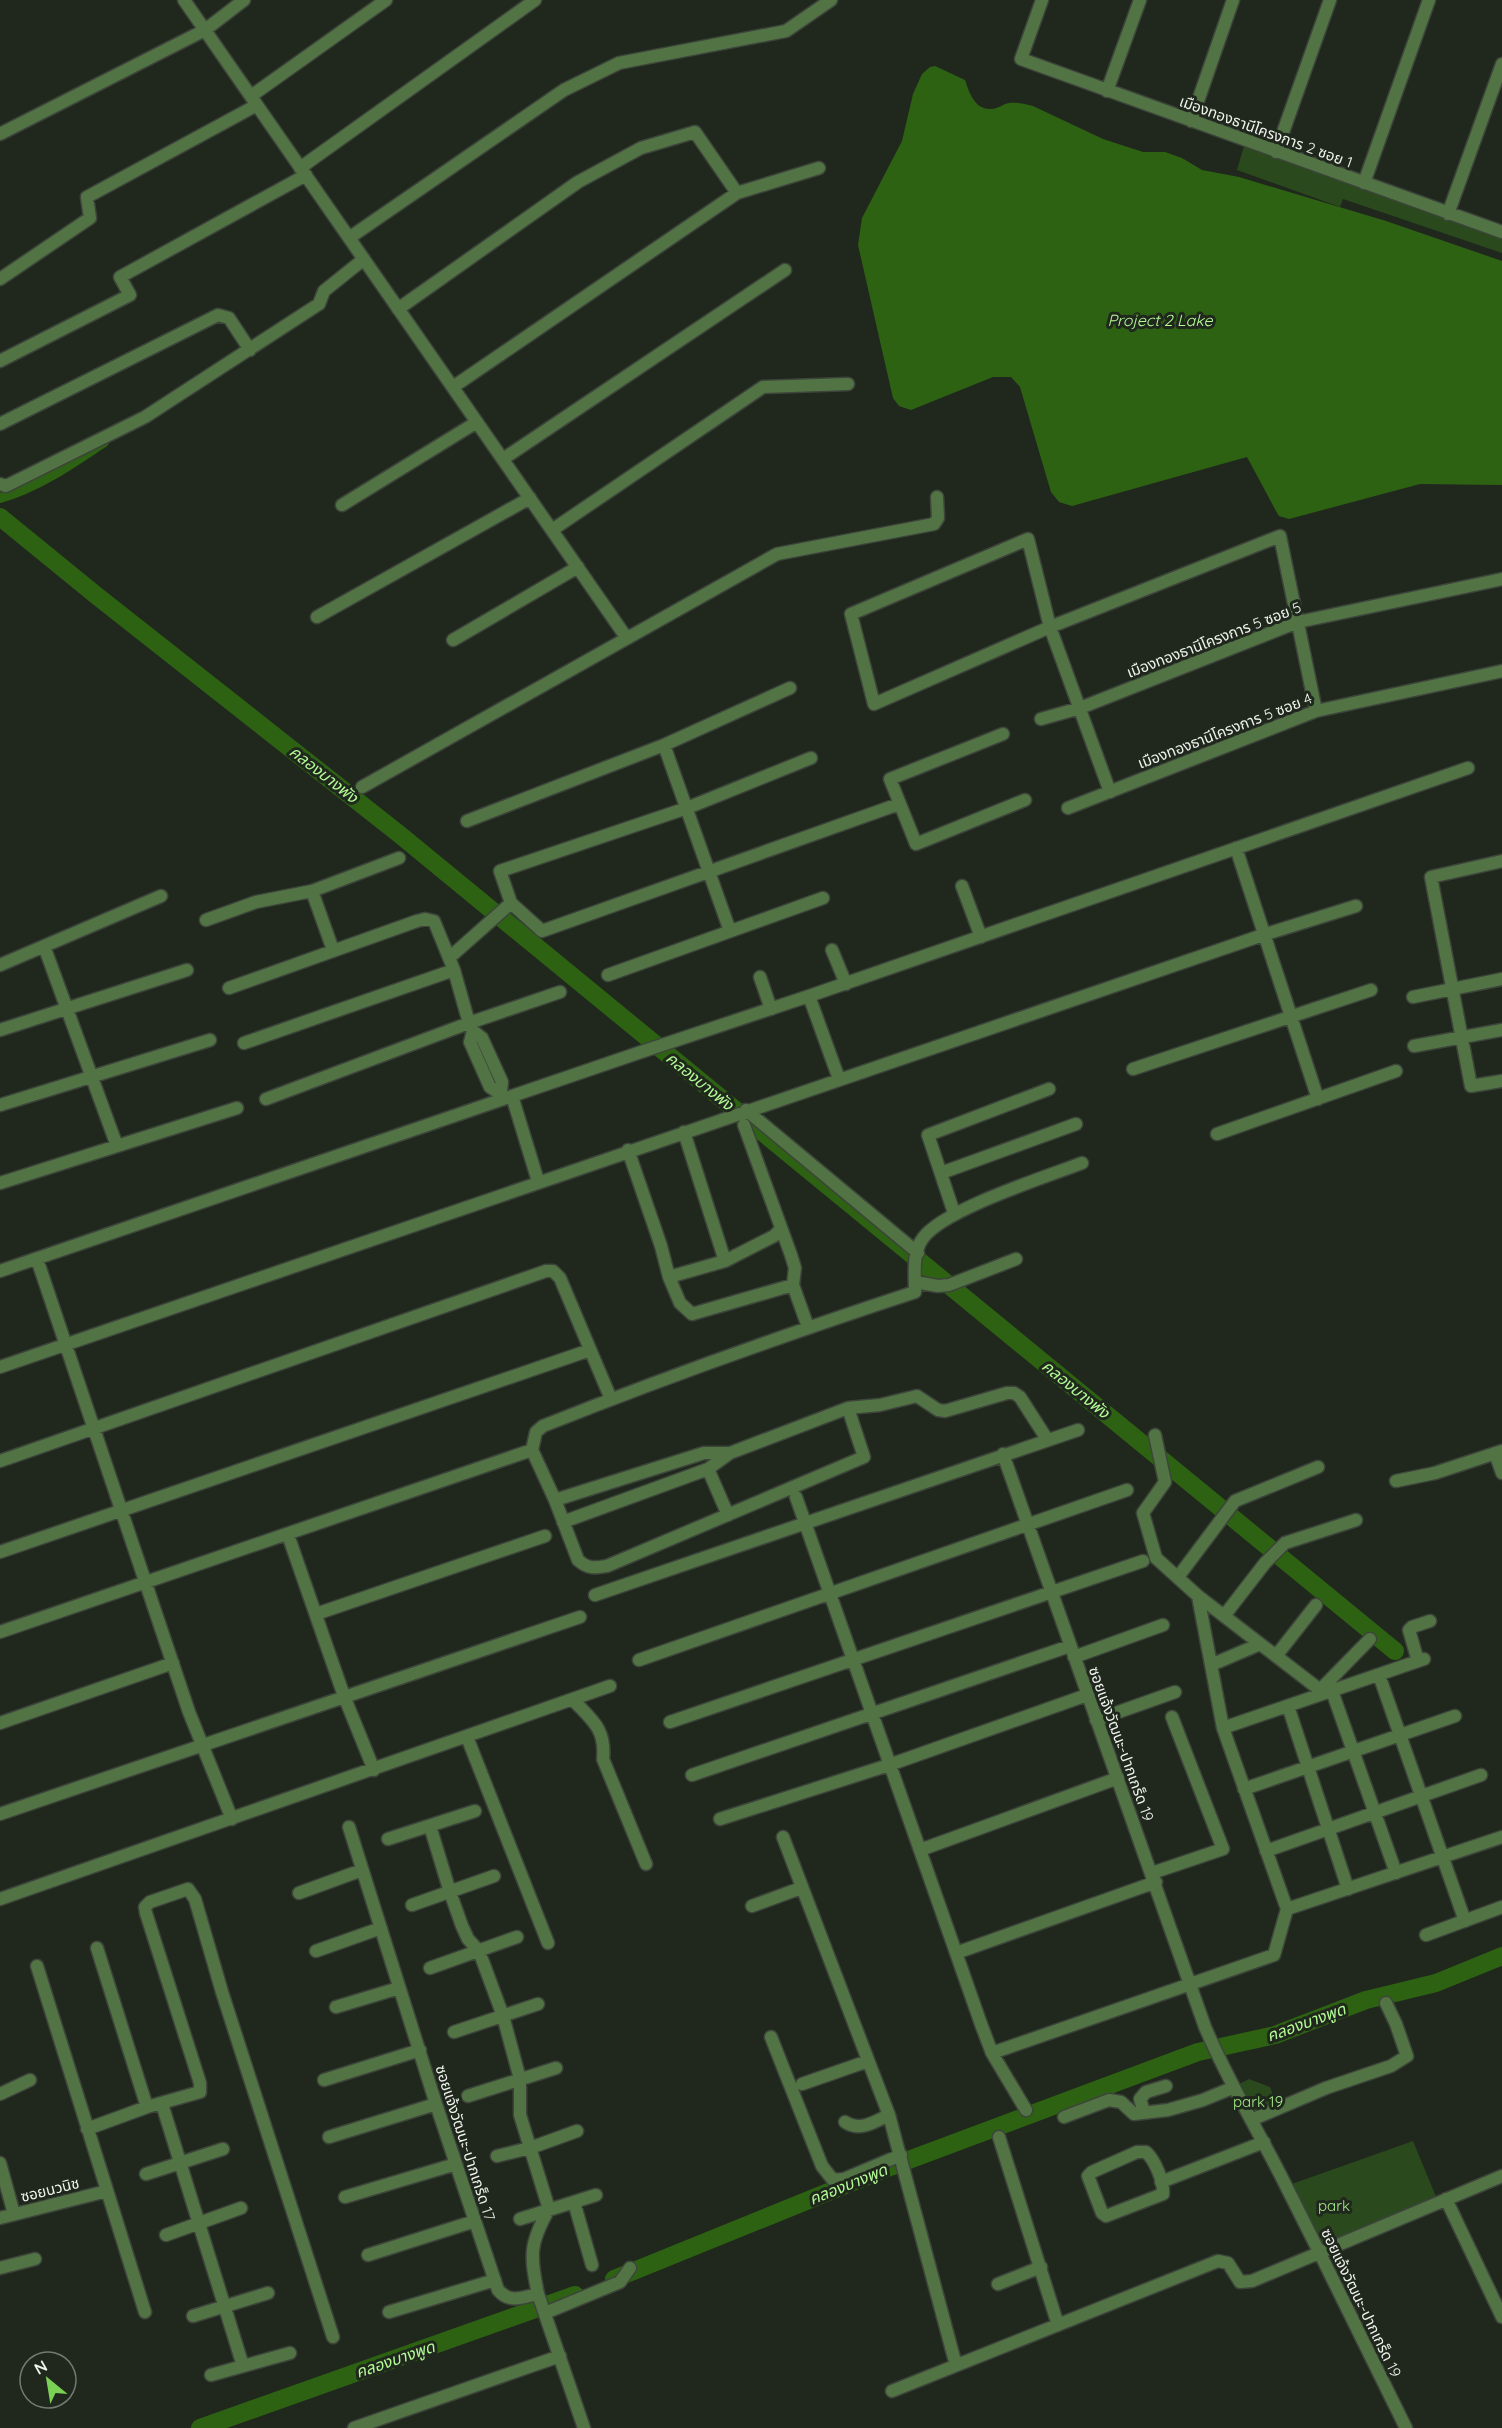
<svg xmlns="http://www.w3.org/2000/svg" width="1502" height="2428" font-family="Quicksand,'Noto Sans Thai',sans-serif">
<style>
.green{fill:#2a491d}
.water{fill:#2e6213}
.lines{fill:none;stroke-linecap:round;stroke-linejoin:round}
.canal{stroke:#2e6213;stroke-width:10}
.river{stroke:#2e6213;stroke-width:18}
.minor-casing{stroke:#3d453b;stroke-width:15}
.minor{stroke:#527445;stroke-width:12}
.labels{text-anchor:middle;stroke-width:6;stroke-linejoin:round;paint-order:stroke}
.street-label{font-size:15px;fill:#eff4ed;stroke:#20281e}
.park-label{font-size:15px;fill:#a4ec86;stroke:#20281e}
.water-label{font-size:16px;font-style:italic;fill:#b2fb95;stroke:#20281e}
</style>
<rect width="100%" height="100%" fill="#20281e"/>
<path class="green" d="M 1244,146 L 1502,234 L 1502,253 L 1343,199 L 1340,207 L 1237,170 Z
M 1249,2079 L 1270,2087 L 1280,2112 L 1251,2123 L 1232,2088 Z
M 1413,2141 L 1437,2199 L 1317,2259 L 1289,2185 Z"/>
<path class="water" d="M 935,66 L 965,80 C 969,92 975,110 991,109 C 998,109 1003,104 1009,103 C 1017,102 1025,104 1033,106 L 1103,139 L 1143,152 L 1165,152 L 1182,158 L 1202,170 L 1239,177 L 1386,221 L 1502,261 L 1502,485 L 1420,484 L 1289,519 L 1279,516 L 1276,511 L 1247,457 L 1072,506 L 1059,502 L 1051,492 L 1020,387 L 1011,377 L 993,377 L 911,410 L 899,406 L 893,398 L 858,245 L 862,218 L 902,141 L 913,94 L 922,74 L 930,67 Z"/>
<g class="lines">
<path class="canal" d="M 0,498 C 37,488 73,463 104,442"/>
<path class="river" d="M 0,517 L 97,596 L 399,834 L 1395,1651
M 614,2279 L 890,2167 L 1198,2052 L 1275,2035 L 1366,2000 L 1436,1983 L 1502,1956
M 200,2428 L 575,2295"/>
<g class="minor-casing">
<path id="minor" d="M 184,0 L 626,637
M 1042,0 L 1021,59 L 1502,232
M 1107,91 L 1140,0
M 251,96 L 386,0
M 1191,121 L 1233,0
M 0,134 L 205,30 L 244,0
M 1276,152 L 1330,0
M 300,168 L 535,0
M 1364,183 L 1429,0
M 1448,214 L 1502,64
M 349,238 L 564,90 L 619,63 L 786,31 L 831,0
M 0,279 L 90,218 L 87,197 L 257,105
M 398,309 L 578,182 L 641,148 L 695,132 L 737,193 L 819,168
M 0,361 L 130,295 L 120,277 L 306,175
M 453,387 L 737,193
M 0,424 L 218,315 L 229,318 L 250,350
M 503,459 L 785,270
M 0,484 L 6,486 L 145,417 L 319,304 L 324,291 L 364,259
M 342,505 L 477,422
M 552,530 L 763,387 L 848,384
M 317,617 L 530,498
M 453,640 L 578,567
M 1041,719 L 1080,708 L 1298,622 L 1502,579
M 1003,734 L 890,779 L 916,844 L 1025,800
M 664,745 L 730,931
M 811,758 L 687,808 L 500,871 L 511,903 L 542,931 L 899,804
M 362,787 L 777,554 L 934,524 L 938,518 L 937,497
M 1110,792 L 1050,627 L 1028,539 L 851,614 L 874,704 L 1050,627 L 1280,536 L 1316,711
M 1068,808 L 1316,711 L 1502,671
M 467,821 L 664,745 L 790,688
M 1236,848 L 1318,1099
M 1502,861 L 1431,877 L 1471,1086 L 1502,1081
M 962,886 L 981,937
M 312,891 L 333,950
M 206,920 L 256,902 L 312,891 L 399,858
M 44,946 L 117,1146
M 832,950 L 846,984
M 449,958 L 511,903
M 0,965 L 161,896
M 608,975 L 823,898
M 760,977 L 771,1009
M 229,988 L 417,921 L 425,919 L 434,921 L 454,970 L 469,1023 L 473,1031 L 482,1038 L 502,1082 L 500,1100
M 809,996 L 839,1079
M 1413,997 L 1502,979
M 0,1030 L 187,970
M 473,1031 L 470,1042 L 490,1087 L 499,1093
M 244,1043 L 454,970
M 1414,1046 L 1502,1030
M 1133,1069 L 1371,990
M 512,1096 L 538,1181
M 266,1099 L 469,1023 L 560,992
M 0,1105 L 210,1040
M 746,1110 L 918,1253
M 744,1125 L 791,1255 L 795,1268 L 793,1285 L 808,1327
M 684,1132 L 725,1261
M 1217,1134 L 1396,1071
M 628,1150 L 661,1246 L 669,1277 L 680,1303 L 692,1314 L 793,1285
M 941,1173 L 1076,1124
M 0,1183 L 237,1108
M 954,1213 L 928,1135 L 1049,1089
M 37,1259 L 189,1712 L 232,1819
M 0,1271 L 641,1052 L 809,996 L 1468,768
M 669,1277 L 725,1261 L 774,1236 L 780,1230
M 915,1282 L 938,1286 L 949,1285 L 1016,1259
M 0,1367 L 1263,935 L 1356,906
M 848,1408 L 864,1457 L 607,1566 C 594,1568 588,1569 578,1560 L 555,1500 L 532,1450 L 536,1432 L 543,1426 C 666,1377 790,1333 915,1292 C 915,1274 912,1253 923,1238 C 944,1209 1046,1177 1082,1163
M 1155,1435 L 1165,1482 L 1143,1513 L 1156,1558 L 1198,1596 L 1324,1693
M 1495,1453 L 1502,1473
M 1003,1454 L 1205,2027 C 1227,2079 1256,2127 1282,2178 C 1324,2261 1365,2344 1406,2428
M 0,1461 L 546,1271 L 553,1271 L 560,1278 L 611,1399
M 708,1469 L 728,1515
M 1396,1481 L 1435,1473 L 1502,1451
M 796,1497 L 981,2024 L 992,2053 L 1026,2110
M 555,1500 L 704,1453 L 730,1453
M 563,1522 L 708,1469 L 730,1453 L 848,1408 L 880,1405 L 917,1396 L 938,1410 L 945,1411 L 1007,1393 L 1014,1393 L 1020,1397 L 1045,1436
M 288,1535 L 344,1696 L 374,1770
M 0,1552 L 590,1350
M 1178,1577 L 1235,1501 L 1318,1467
M 595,1595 L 1078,1430
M 1198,1596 L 1223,1728 L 1287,1909
M 316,1614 L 545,1536
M 1224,1616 L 1265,1563 L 1285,1543 L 1356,1520
M 0,1632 L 532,1450
M 1276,1656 L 1316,1605
M 1074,1657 L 1163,1625
M 639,1660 L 1127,1490
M 1418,1661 L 1409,1630 L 1412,1627 L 1430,1621
M 1211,1665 L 1260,1644
M 1379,1675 L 1465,1921
M 1320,1690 L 1370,1639
M 1332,1691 L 1396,1873
M 573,1700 C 592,1720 606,1729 603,1759 L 646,1864
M 1288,1706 L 1348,1889
M 1096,1720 L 1175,1692
M 670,1722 L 1143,1561
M 0,1723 L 173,1663
M 1223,1728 L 1424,1659
M 467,1737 L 548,1943
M 692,1775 L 1070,1646
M 1244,1789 L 1455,1716
M 0,1814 L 580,1617
M 720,1819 L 889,1765 L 1087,1695
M 430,1826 L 450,1892 L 462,1926 L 468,1939 L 479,1951 L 503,2016 L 520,2079 L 520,2115 L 549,2209 C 529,2244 530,2256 538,2294
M 349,1827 L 436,2104 L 498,2290 C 510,2304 522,2297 538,2294 L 584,2428
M 783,1837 L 889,2115 L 954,2358 L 958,2364
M 388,1839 L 475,1811
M 920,1850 L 1118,1778
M 1266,1851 L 1481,1775
M 1152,1873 L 1223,1849 L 1172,1717
M 299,1893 L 362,1870
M 0,1899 L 610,1686
M 412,1905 L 494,1876
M 752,1906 L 801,1888
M 1426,1935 L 1502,1907
M 97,1948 L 147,2107
M 316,1951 L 381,1928
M 956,1953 L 1156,1882
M 37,1966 L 145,2312
M 430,1968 L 517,1937
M 336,2007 L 399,1988
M 454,2032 L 538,2004
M 771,2037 L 822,2166 L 833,2180 L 844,2179 L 901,2155
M 992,2053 L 1274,1955 L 1287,1909 L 1502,1837
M 324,2080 L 420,2050
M 802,2084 L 868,2061
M 0,2094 L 30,2080
M 468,2096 L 556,2068
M 162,2104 L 243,2366
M 1144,2112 L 1140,2099 L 1146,2092 L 1166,2086
M 1064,2117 L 1109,2100 L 1121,2102 L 1134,2114 L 1168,2110 L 1203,2100 L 1232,2088
M 1251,2120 L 1326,2088 L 1391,2066 L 1407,2056 L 1396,2024 L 1386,2003
M 845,2122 C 860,2132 874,2122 889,2115
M 87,2129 L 147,2107 L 200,2092 L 200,2083 L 146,1913 L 145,1907 L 150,1902 L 188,1889 L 195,1899 L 222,1992 L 333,2337
M 329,2137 L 436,2104
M 999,2137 L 1058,2325
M 1137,2152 L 1146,2152 C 1155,2160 1164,2182 1163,2194 L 1106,2216 L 1102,2213 L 1088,2176 L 1092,2172 Z
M 497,2156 L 530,2148 L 577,2131
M 0,2163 L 14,2214
M 146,2174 L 223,2149
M 1161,2182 L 1264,2142
M 345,2197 L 456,2164
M 1446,2199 L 1502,2317
M 574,2202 L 592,2265
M 0,2218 L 107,2191
M 520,2219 L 596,2195
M 166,2235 L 241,2208
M 368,2255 L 475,2221
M 0,2268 L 35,2259
M 998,2284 L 1041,2267
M 389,2312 L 495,2280
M 545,2313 L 620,2282 L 630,2268
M 193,2316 L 268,2293
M 211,2375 L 290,2353
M 892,2391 L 1218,2261 L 1228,2263 L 1240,2282 L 1252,2281 L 1502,2176
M 354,2428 L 560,2356"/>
</g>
<use href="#minor" class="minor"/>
</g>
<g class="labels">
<g class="street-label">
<text transform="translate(1266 132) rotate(20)" y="5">เมืองทองธานีโครงการ 2 ซอย 1</text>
<text transform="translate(1214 640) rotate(-21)" y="5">เมืองทองธานีโครงการ 5 ซอย 5</text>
<text transform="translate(1225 731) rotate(-21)" y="5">เมืองทองธานีโครงการ 5 ซอย 4</text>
<text transform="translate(1121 1744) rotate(70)" y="5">ซอยแจ้งวัฒนะ-ปากเกร็ด 19</text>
<text transform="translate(465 2143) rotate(72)" y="5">ซอยแจ้งวัฒนะ-ปากเกร็ด 17</text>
<text transform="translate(50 2190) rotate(-14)" y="5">ซอยนวนิช</text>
<text transform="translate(1361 2303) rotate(64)" y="5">ซอยแจ้งวัฒนะ-ปากเกร็ด 19</text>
</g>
<g class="park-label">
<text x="1258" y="2107">park 19</text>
<text x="1334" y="2211">park</text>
</g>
<g class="water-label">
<text x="1160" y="326">Project 2 Lake</text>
<text transform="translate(324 774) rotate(38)" y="6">คลองบางพัง</text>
<text transform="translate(700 1081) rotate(39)" y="6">คลองบางพัง</text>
<text transform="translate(1076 1389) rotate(39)" y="6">คลองบางพัง</text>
<text transform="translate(1306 2022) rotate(-20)" y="6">คลองบางพูด</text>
<text transform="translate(848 2184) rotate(-22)" y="6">คลองบางพูด</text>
<text transform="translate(395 2359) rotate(-19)" y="6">คลองบางพูด</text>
</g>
</g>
<g transform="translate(48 2380) rotate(330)"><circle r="28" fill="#20281e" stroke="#737a71" stroke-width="1.5"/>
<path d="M0-4.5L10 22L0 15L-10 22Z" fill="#7bd155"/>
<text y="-9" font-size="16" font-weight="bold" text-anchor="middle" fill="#eff4ed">N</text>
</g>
</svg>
